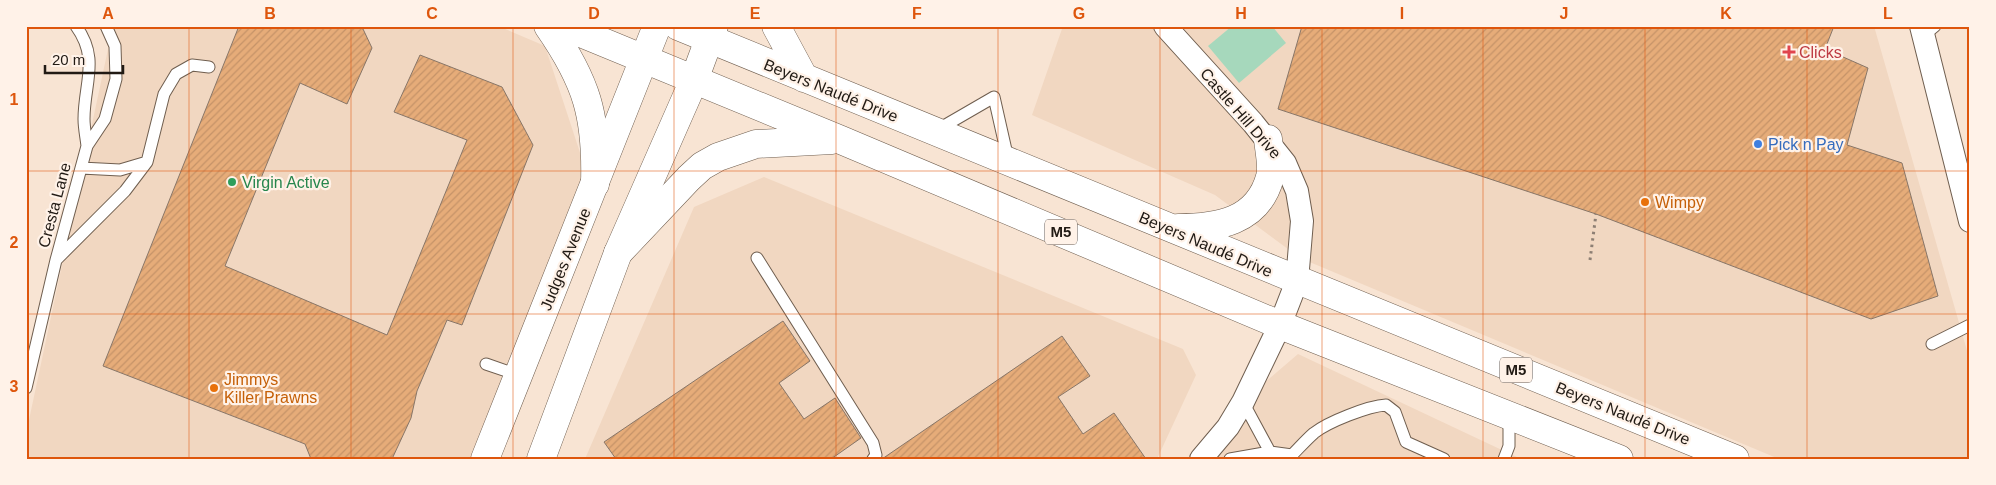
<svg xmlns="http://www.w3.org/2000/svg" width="1996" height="485" font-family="Arial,sans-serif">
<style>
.built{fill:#f1d7c1}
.green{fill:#a6d8bc}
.building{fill:url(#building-hatch);stroke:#887668}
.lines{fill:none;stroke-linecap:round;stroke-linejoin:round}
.service-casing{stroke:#6f5e4f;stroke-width:13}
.minor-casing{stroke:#6f5e4f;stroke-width:24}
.secondary-casing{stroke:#6f5e4f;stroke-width:29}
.primary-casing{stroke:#6f5e4f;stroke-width:29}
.path{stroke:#8d7f74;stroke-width:3;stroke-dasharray:2.5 4;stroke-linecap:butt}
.service{stroke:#fff;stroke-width:11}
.minor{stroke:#fff;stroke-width:22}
.secondary{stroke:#fff;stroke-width:28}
.primary{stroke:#fff;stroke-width:28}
.grid{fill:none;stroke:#de560c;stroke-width:1;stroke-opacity:0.55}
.health-dot{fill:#e0444e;stroke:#fff2e8;stroke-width:2}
.shop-dot{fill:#3f7fe0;stroke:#fff2e8;stroke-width:2}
.leisure-dot{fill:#2e9e5b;stroke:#fff2e8;stroke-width:2}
.food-dot{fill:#e8710a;stroke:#fff2e8;stroke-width:2}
.labels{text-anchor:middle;stroke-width:4.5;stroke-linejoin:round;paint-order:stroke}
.shield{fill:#fff2e8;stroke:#645b54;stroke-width:1}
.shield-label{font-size:15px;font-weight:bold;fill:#211a14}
.health-label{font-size:16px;fill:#be3a42;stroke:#fff2e8;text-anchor:start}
.street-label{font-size:16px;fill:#211a14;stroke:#fff2e8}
.shop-label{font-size:16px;fill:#366cbe;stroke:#fff2e8;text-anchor:start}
.leisure-label{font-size:16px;fill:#27864d;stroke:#fff2e8;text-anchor:start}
.food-label{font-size:16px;fill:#c56008;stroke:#fff2e8;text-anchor:start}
.neatline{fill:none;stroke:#de560c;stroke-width:2}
.grid-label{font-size:16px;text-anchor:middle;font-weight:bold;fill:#de560c}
</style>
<defs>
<pattern id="building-hatch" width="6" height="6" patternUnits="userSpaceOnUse" patternTransform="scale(1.25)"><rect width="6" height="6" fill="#e6ac79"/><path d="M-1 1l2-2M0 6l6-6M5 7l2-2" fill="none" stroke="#c59368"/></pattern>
</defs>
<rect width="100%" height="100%" fill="#f8e4d3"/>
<path class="built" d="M 104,26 L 498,26 L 545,46 L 588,177 L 472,459 L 26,459 L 26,434 L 111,35 Z
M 1063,26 L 1874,26 L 1970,361 L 1970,459 L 1779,459 L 1300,258 L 1215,195 L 1032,115 Z
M 764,177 L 1183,349 L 1196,375 L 1157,459 L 585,459 L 694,207 Z
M 1298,354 L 1521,459 L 1207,459 L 1264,383 Z"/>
<path class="green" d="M 1232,26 L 1272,26 L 1286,43 L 1239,83 L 1208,46 Z"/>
<path class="building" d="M 239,26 L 356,26 L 363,29 L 372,48 L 347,104 L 300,83 L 225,266 L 387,335 L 467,140 L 394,112 L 420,55 L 502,87 L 533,145 L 462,325 L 447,320 L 417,391 L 411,418 L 392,459 L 311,459 L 305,444 L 103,366 Z
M 1302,26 L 1834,26 L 1825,49 L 1868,68 L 1847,145 L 1902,163 L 1938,296 L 1871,319 L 1596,214 L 1278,109 Z
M 783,321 L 810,361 L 779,383 L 804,419 L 835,398 L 861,438 L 831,459 L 616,459 L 604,442 Z
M 1062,336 L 1090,376 L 1058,397 L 1083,434 L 1114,413 L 1146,459 L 882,459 Z"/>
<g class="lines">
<g class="service-casing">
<path id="service" d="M 76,26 C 100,59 84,83 84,119 C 84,128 86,137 87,146
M 1923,36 L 1935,26
M 937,130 L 994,97 L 1008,159
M 81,168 L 120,170 L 147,162
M 757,258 L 873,443 L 876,455 L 873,459
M 56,260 L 125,191 L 147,162 L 164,94 L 176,74 L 192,65 L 209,67
M 1932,344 L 1970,325
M 486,364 L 518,375
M 26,388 L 56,260 L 87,146 L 105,119 L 116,79 L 115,46 L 106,26
M 1243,402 L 1270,452
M 1292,455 C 1299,448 1306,440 1314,433 C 1328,422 1368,406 1386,405 L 1395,412 L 1406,442 L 1444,459
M 1230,459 L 1270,452 L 1292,455
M 1504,459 L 1509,446 L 1509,416"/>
</g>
<g class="minor-casing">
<path id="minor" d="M 1165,26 L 1253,123 L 1285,163 L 1297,191 L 1302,221 L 1297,281 L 1280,325 L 1243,402 L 1228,427 L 1201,459
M 1921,26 L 1970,221"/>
</g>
<g class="secondary-casing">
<path id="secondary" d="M 485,459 L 657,26
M 541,459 L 618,253 L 694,80 L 714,26"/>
</g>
<g class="primary-casing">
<path id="primary" d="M 548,26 C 587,82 597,116 595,184
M 564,26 L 841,140 L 1280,325 L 1619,459
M 678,26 L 1735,459
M 776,26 L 804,78
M 1178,228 C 1217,228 1258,222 1270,177 C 1273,167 1269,150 1268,139
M 618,253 L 689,178 L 702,166 L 718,157 L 756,144 L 832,140"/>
</g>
<path class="path" d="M 1590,260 L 1596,214"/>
<use href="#service" class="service"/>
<use href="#minor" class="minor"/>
<use href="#secondary" class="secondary"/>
<use href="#primary" class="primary"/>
</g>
<path class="grid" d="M 189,26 L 189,459M 351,26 L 351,459M 513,26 L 513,459M 674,26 L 674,459M 836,26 L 836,459M 998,26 L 998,459M 1160,26 L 1160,459M 1322,26 L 1322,459M 1483,26 L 1483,459M 1645,26 L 1645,459M 1807,26 L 1807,459M 26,171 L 1970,171M 26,314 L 1970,314"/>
<path class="health-dot" d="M1786.5 44.5h5v5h5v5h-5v5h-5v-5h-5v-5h5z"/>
<circle class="shop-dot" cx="1758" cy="144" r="5"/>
<circle class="leisure-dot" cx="232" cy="182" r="5"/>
<g class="food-dot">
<circle cx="1645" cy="202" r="5"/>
<circle cx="214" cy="388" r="5"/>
</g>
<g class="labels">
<g class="shield">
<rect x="1045" y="219.5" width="32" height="25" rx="4"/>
<rect x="1500" y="357.5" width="32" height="25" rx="4"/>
</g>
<g class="shield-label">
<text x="1061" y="237">M5</text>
<text x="1516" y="375">M5</text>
</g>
<g class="health-label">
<text x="1799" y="58">Clicks</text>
</g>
<g class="street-label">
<text transform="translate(831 90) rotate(22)" y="6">Beyers Naudé Drive</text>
<text transform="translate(1241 113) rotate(49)" y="6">Castle Hill Drive</text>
<text transform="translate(54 205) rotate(-75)" y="6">Cresta Lane</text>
<text transform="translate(1206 244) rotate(23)" y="6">Beyers Naudé Drive</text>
<text transform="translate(565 259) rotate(-68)" y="6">Judges Avenue</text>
<text transform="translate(1623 413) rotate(22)" y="6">Beyers Naudé Drive</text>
</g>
<g class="shop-label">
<text x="1768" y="150">Pick n Pay</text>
</g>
<g class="leisure-label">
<text x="242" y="188">Virgin Active</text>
</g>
<g class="food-label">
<text x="1655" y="208">Wimpy</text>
<text x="224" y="385">Jimmys<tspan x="224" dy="18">Killer Prawns</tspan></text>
</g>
</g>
<rect width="1996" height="485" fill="none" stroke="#fff2e8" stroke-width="55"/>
<path d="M45 65v8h78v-8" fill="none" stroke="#211a14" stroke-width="2.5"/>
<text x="52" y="65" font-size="15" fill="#211a14" stroke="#fff2e8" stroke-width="4" paint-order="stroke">20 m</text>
<rect x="28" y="28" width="1940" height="430" class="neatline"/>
<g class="grid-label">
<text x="108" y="19">A</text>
<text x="270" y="19">B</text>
<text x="432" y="19">C</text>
<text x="594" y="19">D</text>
<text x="755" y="19">E</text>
<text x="917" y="19">F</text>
<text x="1079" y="19">G</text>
<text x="1241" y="19">H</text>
<text x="1402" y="19">I</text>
<text x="1564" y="19">J</text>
<text x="1726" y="19">K</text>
<text x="1888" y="19">L</text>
<text x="14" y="105">1</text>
<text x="14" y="248">2</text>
<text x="14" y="392">3</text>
</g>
</svg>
